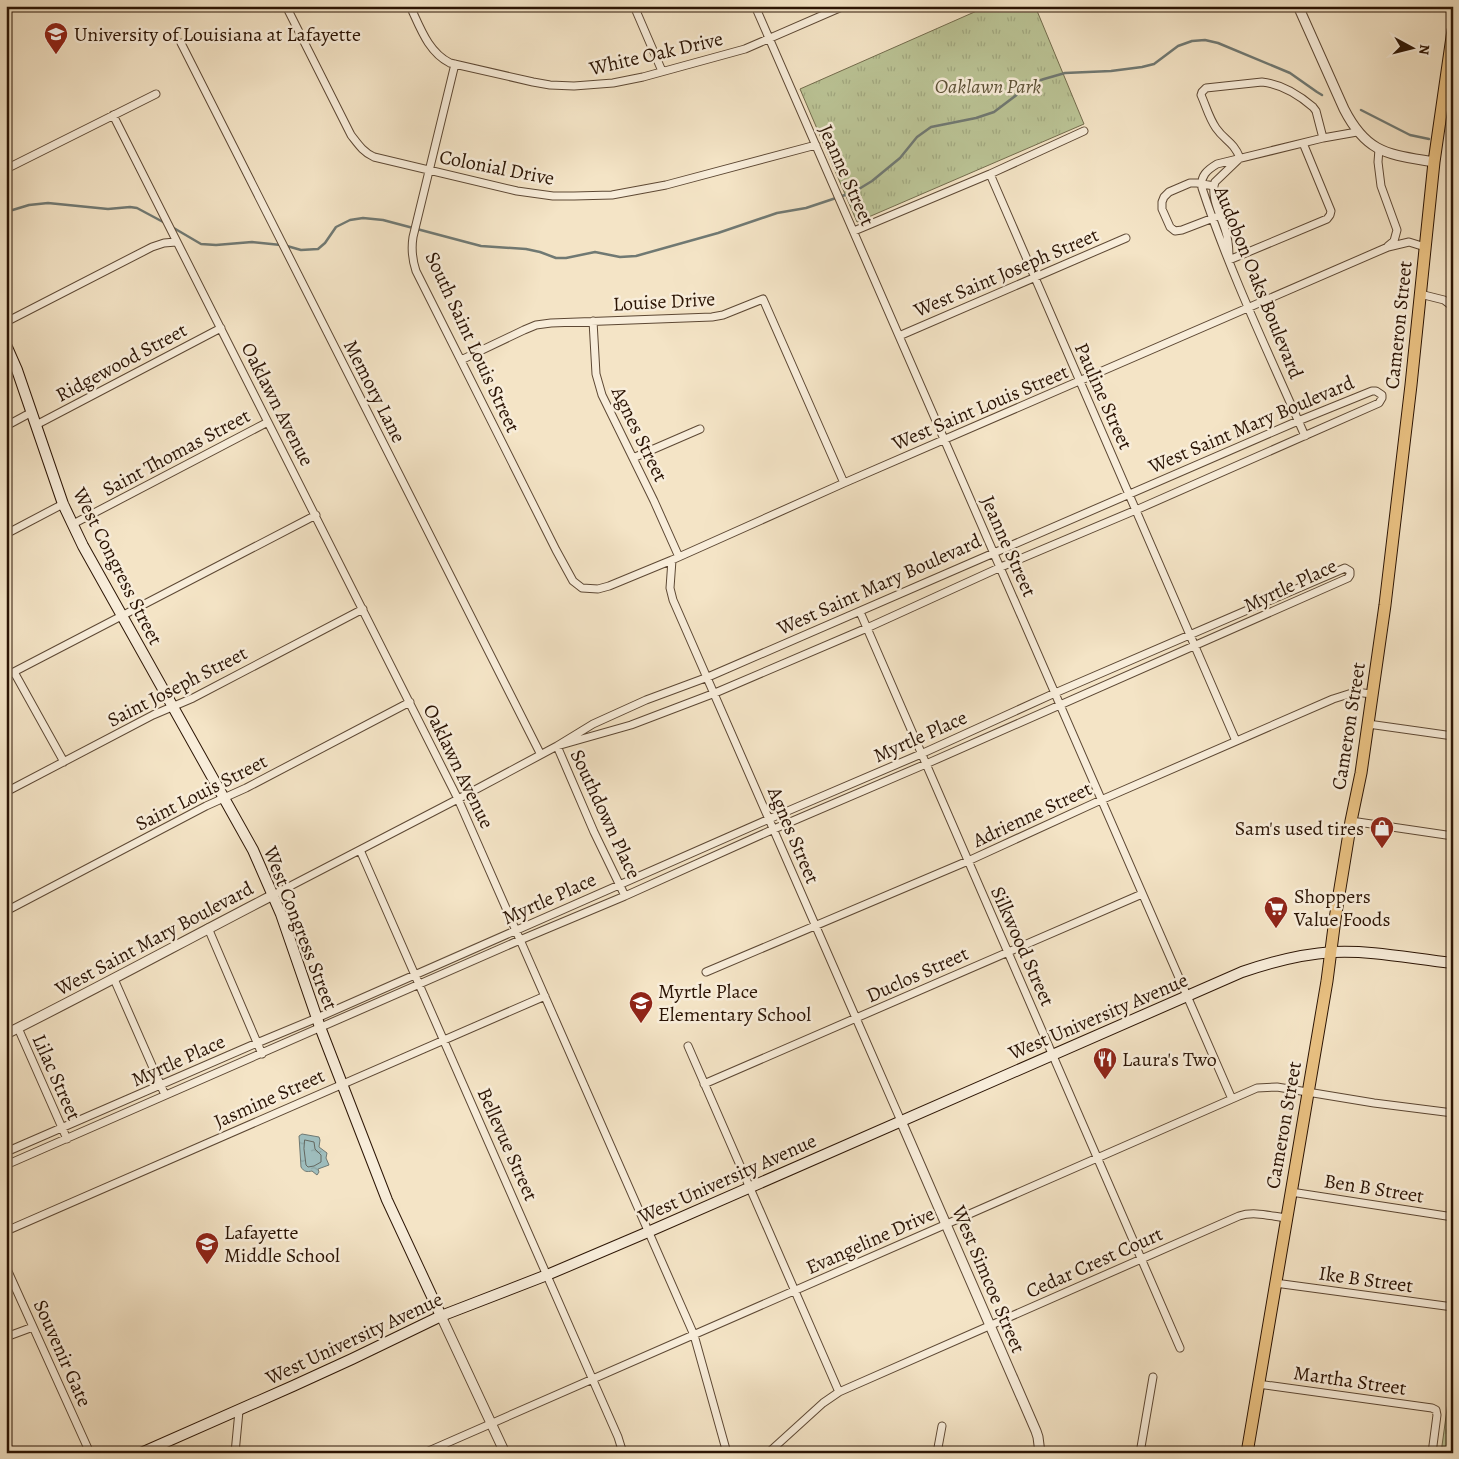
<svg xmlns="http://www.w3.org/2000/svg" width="1459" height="1459" font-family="Alegreya,serif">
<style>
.grass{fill:url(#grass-tufts);stroke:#736c4d}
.water{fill:url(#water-ripples);stroke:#707973}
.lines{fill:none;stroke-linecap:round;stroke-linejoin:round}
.shore{stroke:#646860;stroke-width:1}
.stream{stroke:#707973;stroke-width:2.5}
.minor-casing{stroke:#5d4834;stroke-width:9}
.tertiary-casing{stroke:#5d4834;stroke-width:11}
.secondary-casing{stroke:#2b1404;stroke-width:12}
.primary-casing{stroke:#2b1404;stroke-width:13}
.minor{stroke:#f8edda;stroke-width:7}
.tertiary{stroke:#f8edda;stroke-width:9}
.secondary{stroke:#f8edda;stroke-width:10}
.primary{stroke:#eac283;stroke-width:11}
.labels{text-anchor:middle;stroke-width:5;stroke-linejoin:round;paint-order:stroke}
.poi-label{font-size:20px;fill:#2b1404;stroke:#f8edda;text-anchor:start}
.street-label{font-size:20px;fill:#2b1404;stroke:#f8edda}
.park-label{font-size:20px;font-style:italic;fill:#5d5237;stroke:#f8edda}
</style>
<defs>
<pattern id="grass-tufts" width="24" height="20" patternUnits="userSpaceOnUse" patternTransform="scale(1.25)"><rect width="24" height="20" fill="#bbc496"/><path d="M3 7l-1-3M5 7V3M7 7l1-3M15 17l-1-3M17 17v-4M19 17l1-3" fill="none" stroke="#a1a880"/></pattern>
<pattern id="water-ripples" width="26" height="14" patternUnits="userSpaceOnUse" patternTransform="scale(1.25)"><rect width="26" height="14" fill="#9ebdbd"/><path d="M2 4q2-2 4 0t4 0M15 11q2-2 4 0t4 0" fill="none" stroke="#88a2a1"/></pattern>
</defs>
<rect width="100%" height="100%" fill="#f4e4c6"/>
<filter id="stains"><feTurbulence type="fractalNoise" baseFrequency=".004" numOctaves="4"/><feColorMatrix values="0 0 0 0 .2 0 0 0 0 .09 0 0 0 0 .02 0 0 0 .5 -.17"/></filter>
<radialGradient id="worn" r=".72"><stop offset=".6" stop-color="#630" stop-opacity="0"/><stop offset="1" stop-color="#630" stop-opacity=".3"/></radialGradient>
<path class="grass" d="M 988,6 L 1035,6 L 1084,124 L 857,222 L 800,89 Z
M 1453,1365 L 1453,1453 L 1441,1453 Z"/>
<path class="water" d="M 302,1134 L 319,1137 L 320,1140 L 319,1147 L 327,1153 L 326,1158 L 329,1165 L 318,1169 L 319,1172 L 317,1175 L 312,1171 C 307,1172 304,1172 301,1167 L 299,1136 Z"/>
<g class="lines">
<path class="shore" d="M 305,1140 L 314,1142 L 315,1149 L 321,1155 L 321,1162 L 314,1166 L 308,1167 L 306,1165 L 304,1149 Z"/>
<path class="stream" d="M 1361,110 L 1410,135 L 1429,139
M 1450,141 L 1453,141
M 6,212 L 29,205 L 48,203 L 108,209 L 130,207 L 137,208 L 165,223
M 172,227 L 201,244 L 216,245 L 252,242 L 281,245
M 287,246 L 301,250 L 318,249 L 325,243 L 336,227 L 350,220 L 363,218 L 383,220 L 481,246 L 526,249 L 540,252 L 556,258 L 566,258 L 595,252 L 620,257 L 636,256 L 718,233 L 777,213 L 806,208 L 854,192 L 872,181 L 900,158 L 917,137 L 931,127 L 976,118 L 994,112 L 1027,87 L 1035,82 L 1044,79 L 1065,73 L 1111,71 L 1142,67 L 1154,64 L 1178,46 L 1192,41 L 1205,40 L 1218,43 L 1290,73 L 1317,92 L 1322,95"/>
<g class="minor-casing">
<path id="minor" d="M 286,6 L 351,135 C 358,144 363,152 374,157 L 517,191 L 553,196 L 574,196 L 612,195 L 666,185 L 816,145
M 410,6 C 420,27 428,52 450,63 L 533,82 L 550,85 L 574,86 L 613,83 L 643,77 L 745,49 L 844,6
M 634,6 L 662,71
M 755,6 L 1232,1099
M 181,43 L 540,753
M 455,64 L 413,237 C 411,250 412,259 416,271 L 556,550 L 573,581 L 582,588 L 598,589 L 609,586 L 672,560 L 844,483 L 1388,247 L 1409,242 L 1425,247
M 113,115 L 458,799 L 694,1335 L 727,1453
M 1379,149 L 1378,162 L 1381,186 L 1397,230 L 1394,241 L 1388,246
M 1240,158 C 1233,141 1225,141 1216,128 C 1209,118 1206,106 1201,95 L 1202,92 L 1206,88 L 1262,82 C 1282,84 1298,94 1313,107 L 1316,111 L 1323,138
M 6,169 L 156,94
M 990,174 L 1236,741
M 1214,186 L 1197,183 L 1190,183 L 1169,192 L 1164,197 L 1162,202 L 1162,209 L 1170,227 L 1175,231 L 1182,230 L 1221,215
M 854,231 L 990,174 L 1084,131
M 1229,257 C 1229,248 1228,238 1225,229 C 1221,216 1210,196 1215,182 L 1240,158
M 1229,260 L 1327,219 L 1330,215 L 1331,211 L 1303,143
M 1420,294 L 1444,300 L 1453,307
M 593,321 L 596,374 L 602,395 L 654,501 L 679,557
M 6,322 L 152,247 L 164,243 L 176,242
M 899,336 L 1126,238
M 461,360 L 524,330 L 536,325 L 551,323 L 712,317 L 723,315 L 763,299 L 844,483
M 36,425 L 221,328
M 6,426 L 32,412
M 1305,436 C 1269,354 1230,273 1202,188 C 1200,176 1207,170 1217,164 L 1323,138 L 1357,132
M 633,458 L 700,429
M 73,524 L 268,422
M 6,534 L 63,504
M 672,560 L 670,588 L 673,600 L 901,1121
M 860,612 L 1180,1348
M 14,672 L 64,762
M 6,676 L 316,515
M 1368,724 L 1453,736
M 557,746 L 594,832 L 625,896
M 6,792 L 153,715 L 193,698 L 363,609
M 1351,821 L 1453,836
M 360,850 L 592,1378 L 618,1437 L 623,1453
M 273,895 L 458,799 L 557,746 L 593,724 L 646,700 L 708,677 L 1298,421 L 1372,391 L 1376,391 L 1382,395 L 1382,398 L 1379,403 L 1136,510 L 1001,567 L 867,628 L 715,693 L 631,725 L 557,746
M 6,911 L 206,806 L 246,788 L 410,702
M 208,928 L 262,1054
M 706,972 L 968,861 L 1101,800 L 1333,699 L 1355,692 L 1372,694
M 114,979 L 165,1095
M 18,1028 L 67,1139
M 688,1046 L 839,1392
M 704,1084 L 1142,894
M 6,1152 L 257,1043 L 317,1018 L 769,819 L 921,754 L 1055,693 L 1345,568 L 1350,571 L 1350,575 L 1348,578 L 926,764 L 774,829 L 625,896 L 520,940 L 6,1165
M 1291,1192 L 1453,1217
M 6,1231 L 545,996
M 6,1267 L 90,1453
M 1275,1283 L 1453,1307
M 6,1337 L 33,1327
M 1258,1384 L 1432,1408 L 1436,1410 L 1437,1415 L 1432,1453
M 235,1453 L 239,1411
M 424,1453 L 1257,1088 L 1277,1087 L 1374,1103 L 1453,1113
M 768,1453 L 823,1403 L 839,1392 L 1239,1216 C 1254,1211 1270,1216 1286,1218
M 937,1453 L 942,1426
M 1140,1453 L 1153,1377"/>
</g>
<g class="tertiary-casing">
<path id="tertiary" d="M 1298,6 L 1344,109 C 1367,154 1388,154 1434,162
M 6,1034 C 96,989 184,941 273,895
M 901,1121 L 1036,1431 L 1038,1437 L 1040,1453
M 441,1316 L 505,1453"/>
</g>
<g class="secondary-casing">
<path id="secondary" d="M 6,345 L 17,370 L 63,504 L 83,546 L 253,850 L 281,914 L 320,1027 L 387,1200 L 441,1316
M 141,1453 L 293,1386 L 352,1359 L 441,1316 L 547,1275 L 648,1232 L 1242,972 C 1271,962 1302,954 1333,952 C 1373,950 1413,959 1453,963"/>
</g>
<g class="primary-casing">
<path id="primary" d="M 1247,1453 L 1327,981 L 1335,919 L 1351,821 L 1361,773 L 1385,605 L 1411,385 L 1434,162 L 1453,30"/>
</g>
<use href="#minor" class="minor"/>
<use href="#tertiary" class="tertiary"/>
<use href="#secondary" class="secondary"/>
<use href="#primary" class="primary"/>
</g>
<defs>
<g id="university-pin" transform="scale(1.25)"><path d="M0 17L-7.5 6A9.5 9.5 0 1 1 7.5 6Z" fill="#8f2418" stroke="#f8edda"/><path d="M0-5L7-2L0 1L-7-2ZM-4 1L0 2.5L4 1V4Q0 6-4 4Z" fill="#fff"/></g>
<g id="shop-pin" transform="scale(1.25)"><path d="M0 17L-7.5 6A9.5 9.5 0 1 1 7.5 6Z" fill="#8f2418" stroke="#f8edda"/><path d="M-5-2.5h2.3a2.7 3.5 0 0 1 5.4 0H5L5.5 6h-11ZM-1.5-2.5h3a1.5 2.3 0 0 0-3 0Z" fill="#fff"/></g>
<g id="supermarket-pin" transform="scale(1.25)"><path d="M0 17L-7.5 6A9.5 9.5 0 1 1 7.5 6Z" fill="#8f2418" stroke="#f8edda"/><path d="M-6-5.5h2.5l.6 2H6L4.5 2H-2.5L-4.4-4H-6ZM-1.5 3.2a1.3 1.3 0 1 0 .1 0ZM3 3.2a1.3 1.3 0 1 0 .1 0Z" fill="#fff"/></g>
<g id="school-pin" transform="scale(1.25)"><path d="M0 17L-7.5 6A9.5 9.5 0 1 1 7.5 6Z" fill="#8f2418" stroke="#f8edda"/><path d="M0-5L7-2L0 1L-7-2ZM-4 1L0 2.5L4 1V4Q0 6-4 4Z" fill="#fff"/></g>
<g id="restaurant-pin" transform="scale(1.25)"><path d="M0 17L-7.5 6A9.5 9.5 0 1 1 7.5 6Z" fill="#8f2418" stroke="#f8edda"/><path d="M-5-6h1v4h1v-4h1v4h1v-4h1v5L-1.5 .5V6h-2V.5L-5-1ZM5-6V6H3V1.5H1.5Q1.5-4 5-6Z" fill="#fff"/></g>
</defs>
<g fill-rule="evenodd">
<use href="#university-pin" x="56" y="34"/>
<use href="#shop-pin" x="1382" y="828"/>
<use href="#supermarket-pin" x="1276" y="908"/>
<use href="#school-pin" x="641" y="1003"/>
<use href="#restaurant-pin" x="1105" y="1059"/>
<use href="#school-pin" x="207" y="1244"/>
</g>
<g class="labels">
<g class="poi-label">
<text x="74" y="41">University of Louisiana at Lafayette</text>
<text x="1364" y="835" text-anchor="end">Sam's used tires</text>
<text x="1294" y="903">Shoppers<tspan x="1294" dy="23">Value Foods</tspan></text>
<text x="658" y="998">Myrtle Place<tspan x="658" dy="23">Elementary School</tspan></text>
<text x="1122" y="1066">Laura's Two</text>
<text x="224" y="1239">Lafayette<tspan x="224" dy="23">Middle School</tspan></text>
</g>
<g class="street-label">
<text transform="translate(656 53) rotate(-13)" y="7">White Oak Drive</text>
<text transform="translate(497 167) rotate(11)" y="7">Colonial Drive</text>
<text transform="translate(847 175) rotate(66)" y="7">Jeanne Street</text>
<text transform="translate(1006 272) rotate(-23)" y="7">West Saint Joseph Street</text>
<text transform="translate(1259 282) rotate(68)" y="7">Audobon Oaks Boulevard</text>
<text transform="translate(664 301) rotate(-3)" y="7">Louise Drive</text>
<text transform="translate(1398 325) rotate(-84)" y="7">Cameron Street</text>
<text transform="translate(473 342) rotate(65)" y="7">South Saint Louis Street</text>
<text transform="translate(121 362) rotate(-28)" y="7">Ridgewood Street</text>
<text transform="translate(375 391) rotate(63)" y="7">Memory Lane</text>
<text transform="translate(1104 396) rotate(66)" y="7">Pauline Street</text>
<text transform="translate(278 404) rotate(63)" y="7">Oaklawn Avenue</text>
<text transform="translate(980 407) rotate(-23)" y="7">West Saint Louis Street</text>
<text transform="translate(1251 424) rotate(-23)" y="7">West Saint Mary Boulevard</text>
<text transform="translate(640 434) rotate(64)" y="7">Agnes Street</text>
<text transform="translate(176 452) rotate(-28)" y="7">Saint Thomas Street</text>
<text transform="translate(1009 546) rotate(66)" y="7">Jeanne Street</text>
<text transform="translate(118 566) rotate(63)" y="7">West Congress Street</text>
<text transform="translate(879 584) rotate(-24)" y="7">West Saint Mary Boulevard</text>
<text transform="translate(1290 585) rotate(-25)" y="7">Myrtle Place</text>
<text transform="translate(177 686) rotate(-27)" y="7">Saint Joseph Street</text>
<text transform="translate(1348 726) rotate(-81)" y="7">Cameron Street</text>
<text transform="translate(920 736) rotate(-24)" y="7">Myrtle Place</text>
<text transform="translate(459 766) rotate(64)" y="7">Oaklawn Avenue</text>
<text transform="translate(201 792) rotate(-27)" y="7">Saint Louis Street</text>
<text transform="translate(606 814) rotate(65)" y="7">Southdown Place</text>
<text transform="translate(1032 814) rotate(-25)" y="7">Adrienne Street</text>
<text transform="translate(794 835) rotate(67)" y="7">Agnes Street</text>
<text transform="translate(549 898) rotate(-24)" y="7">Myrtle Place</text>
<text transform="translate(301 928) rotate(69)" y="7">West Congress Street</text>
<text transform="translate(154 938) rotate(-28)" y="7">West Saint Mary Boulevard</text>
<text transform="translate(1023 946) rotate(66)" y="7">Silkwood Street</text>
<text transform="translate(917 974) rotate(-24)" y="7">Duclos Street</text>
<text transform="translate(1098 1016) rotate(-23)" y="7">West University Avenue</text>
<text transform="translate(178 1060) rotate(-24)" y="7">Myrtle Place</text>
<text transform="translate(57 1077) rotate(66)" y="7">Lilac Street</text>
<text transform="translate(269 1098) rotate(-24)" y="7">Jasmine Street</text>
<text transform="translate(1283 1125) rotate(-80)" y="7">Cameron Street</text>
<text transform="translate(508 1144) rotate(66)" y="7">Bellevue Street</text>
<text transform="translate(727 1178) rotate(-24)" y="7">West University Avenue</text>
<text transform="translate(1374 1188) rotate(9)" y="7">Ben B Street</text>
<text transform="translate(870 1240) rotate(-24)" y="7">Evangeline Drive</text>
<text transform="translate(1094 1262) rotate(-24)" y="7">Cedar Crest Court</text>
<text transform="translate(989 1279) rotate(67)" y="7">West Simcoe Street</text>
<text transform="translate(1366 1279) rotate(8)" y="7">Ike B Street</text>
<text transform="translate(354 1338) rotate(-25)" y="7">West University Avenue</text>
<text transform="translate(63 1353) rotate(66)" y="7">Souvenir Gate</text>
<text transform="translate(1350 1380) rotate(8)" y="7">Martha Street</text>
</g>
<g class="park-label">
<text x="988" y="93">Oaklawn Park</text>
</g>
</g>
<rect width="1459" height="1459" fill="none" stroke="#f4e4c6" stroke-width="25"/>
<rect x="8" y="8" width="1444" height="1444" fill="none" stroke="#2b1404" stroke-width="2.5"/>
<rect x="12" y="12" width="1434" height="1434" fill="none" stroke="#2b1404"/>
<g transform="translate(1412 48) rotate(97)" stroke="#f8edda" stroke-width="4" paint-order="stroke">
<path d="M0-4L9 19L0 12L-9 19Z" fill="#2b1404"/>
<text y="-8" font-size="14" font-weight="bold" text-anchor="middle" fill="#2b1404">N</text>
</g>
<rect width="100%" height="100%" filter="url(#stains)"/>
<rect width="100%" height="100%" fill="url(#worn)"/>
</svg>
